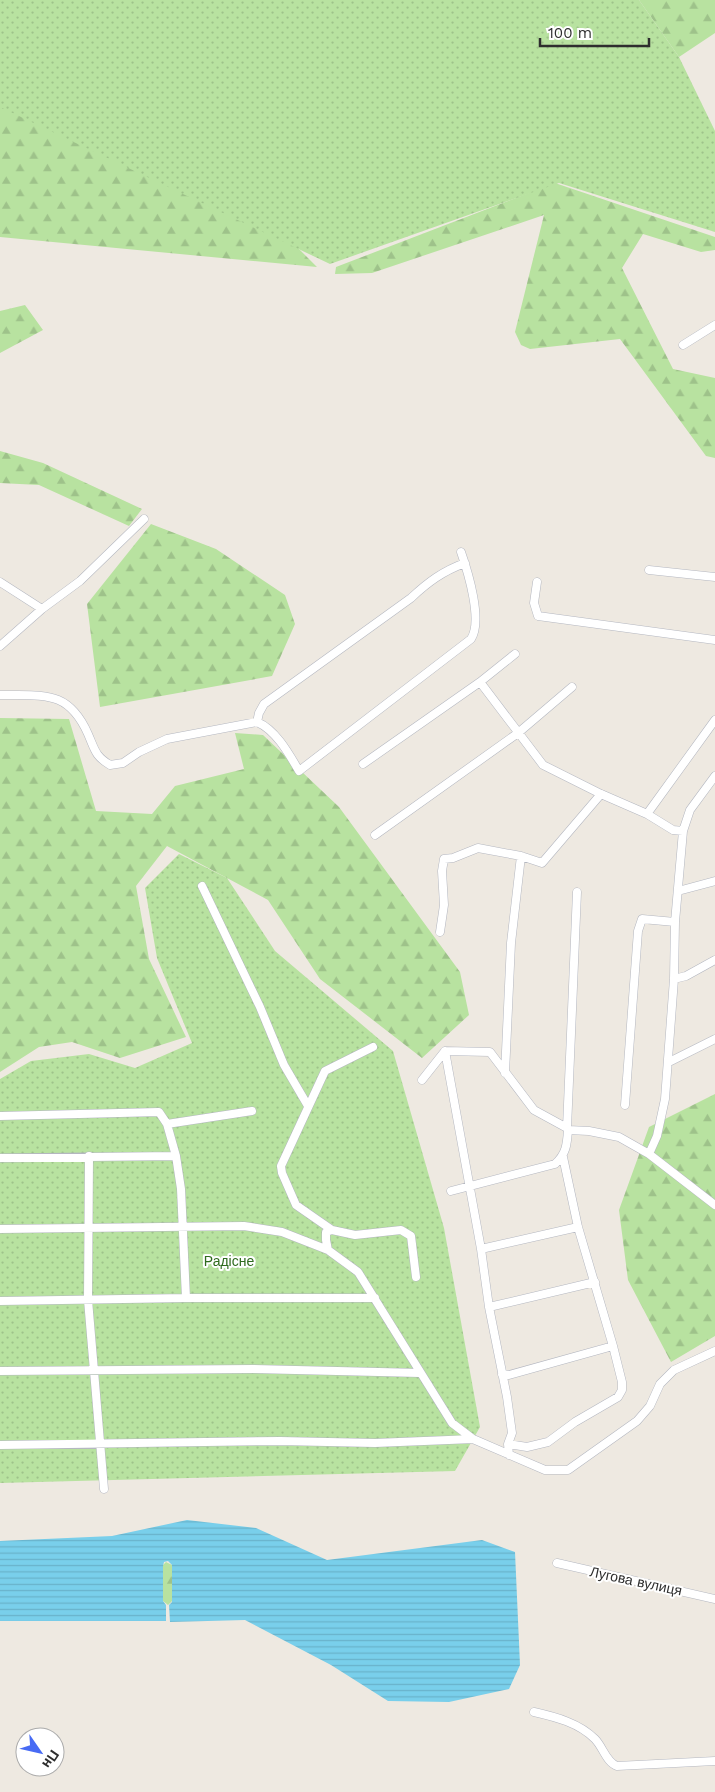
<svg xmlns="http://www.w3.org/2000/svg" width="715" height="1792" font-family="'Work Sans',sans-serif">
<style>
.forest{fill:url(#forest-firs)}
.garden{fill:url(#garden-dots)}
.water{fill:url(#water-rules)}
.lines{fill:none;stroke-linecap:round;stroke-linejoin:round}
.minor-casing{stroke:#b4b7c0;stroke-width:9}
.minor{stroke:#fff;stroke-width:8}
.labels{text-anchor:middle;stroke-width:4;stroke-linejoin:round;paint-order:stroke}
.park-label{font-size:14px;fill:#2f6b1e;stroke:#fff}
.street-label{font-size:14px;fill:#2e2e2e;stroke:#fff}
</style>
<defs>
<pattern id="forest-firs" width="22" height="20" patternUnits="userSpaceOnUse" patternTransform="scale(1.25)"><rect width="22" height="20" fill="#b8e2a0"/><path d="M5 1l3.5 6h-7zM16 11l3.5 6h-7z" fill="#9ec28a"/></pattern>
<pattern id="garden-dots" width="8" height="8" patternUnits="userSpaceOnUse" patternTransform="scale(1.25)"><rect width="8" height="8" fill="#b8e2a0"/><path d="M2 2h.1M6 6h.1" fill="none" stroke="#9ec28a" stroke-width="1.8" stroke-linecap="round"/></pattern>
<pattern id="water-rules" width="6" height="5" patternUnits="userSpaceOnUse" patternTransform="scale(1.25)"><rect width="6" height="5" fill="#79cfeb"/><path d="M0 2.5h6" fill="none" stroke="#69b2ca"/></pattern>
</defs>
<rect width="100%" height="100%" fill="#eee9e1"/>
<path class="forest" d="M 639,0 L 715,0 L 715,33 L 679,57 Z
M 0,102 L 297,247 L 317,267 L 0,237 Z
M 555,183 L 715,237 L 715,250 L 701,252 L 643,234 L 622,268 L 673,369 L 715,378 L 715,458 L 706,456 L 620,339 L 530,349 L 521,345 L 515,332 L 544,215 L 372,273 L 335,274 L 336,267 Z
M 25,305 L 43,330 L 0,353 L 0,311 Z
M 0,451 L 43,463 L 142,509 L 129,526 L 39,485 L 0,483 Z
M 151,524 L 216,549 L 285,595 L 295,624 L 272,676 L 100,707 L 87,604 Z
M 0,718 L 69,719 L 96,811 L 152,814 L 175,786 L 244,769 L 235,733 L 263,735 L 339,807 L 460,972 L 469,1015 L 422,1058 L 320,979 L 268,900 L 167,846 L 136,886 L 149,959 L 186,1037 L 120,1058 L 72,1042 L 39,1047 L 0,1072 Z
M 715,1094 L 715,1336 L 671,1362 L 628,1280 L 619,1210 L 649,1127 Z
M 166,1562 L 172,1565 L 172,1601 L 168,1605 L 163,1601 L 163,1565 Z"/>
<path class="garden" d="M 0,0 L 639,0 L 679,57 L 715,131 L 715,232 L 559,183 L 330,264 L 0,107 Z
M 179,854 L 227,878 L 275,951 L 393,1051 L 444,1228 L 480,1427 L 455,1471 L 0,1483 L 0,1079 L 31,1061 L 89,1054 L 135,1068 L 192,1043 L 157,958 L 145,888 Z"/>
<path class="water" d="M 187,1520 L 256,1528 L 327,1560 L 482,1540 L 515,1552 L 520,1665 L 509,1689 L 449,1702 L 388,1701 L 331,1665 L 245,1620 L 170,1622 L 169,1605 L 172,1602 L 172,1565 L 168,1561 L 164,1562 L 163,1566 L 163,1601 L 166,1605 L 166,1621 L 0,1621 L 0,1541 L 112,1536 Z"/>
<g class="lines">
<g class="minor-casing">
<path id="minor" d="M 683,345 L 715,325
M 649,570 L 715,577
M 0,582 L 42,609
M 537,582 L 534,603 L 538,616 L 715,640
M 0,646 L 42,609 L 80,581 L 144,519
M 480,682 L 543,765 L 601,794 L 647,814 L 673,830 L 683,831
M 0,695 C 43,696 68,689 88,734 C 95,750 95,756 110,765 L 123,763 L 139,752 L 167,739 L 257,722 C 276,730 289,754 299,771 L 471,639 C 483,621 468,572 461,552
M 257,722 L 259,713 L 264,704 L 411,598 C 428,582 443,571 465,563
M 363,764 L 480,682 L 515,654
M 647,814 L 715,720
M 375,835 L 518,733 L 572,687
M 202,886 L 260,1007 L 284,1065 L 308,1106
M 678,891 L 715,881
M 440,932 L 444,905 L 442,871 L 444,859 L 453,858 L 478,848 L 521,856 L 542,863 L 601,794
M 674,979 L 686,976 L 715,960
M 445,1051 L 481,1249 L 489,1307 L 507,1397 L 512,1433 L 508,1444 L 509,1455
M 669,1062 L 715,1039
M 505,1073 L 511,943 L 521,856
M 422,1080 L 445,1051 L 490,1052 L 534,1110 L 567,1128 L 568,1130 L 589,1131 L 619,1137 L 649,1154 L 715,1205
M 625,1105 L 638,931 L 642,919 L 675,922
M 0,1116 L 159,1112 L 167,1124 L 252,1111
M 167,1124 L 176,1156 L 181,1189 L 186,1298
M 567,1128 L 577,892
M 649,1154 L 657,1136 L 665,1099 L 674,979 L 675,922 L 683,831 L 690,810 L 715,776
M 89,1156 L 88,1300 L 104,1489
M 0,1158 L 176,1156
M 451,1191 L 555,1164 C 566,1154 567,1145 568,1130
M 0,1229 L 244,1226 L 282,1232 L 328,1250 L 358,1272 L 452,1423 L 473,1439 L 545,1470 L 568,1470 L 637,1421 L 650,1406 L 660,1384 L 674,1370 L 715,1351
M 332,1230 L 296,1205 L 282,1173 L 281,1166 L 325,1071 L 373,1047
M 481,1249 L 578,1227
M 328,1250 L 326,1240 L 326,1232 L 332,1230 L 355,1235 L 401,1230 L 411,1236 L 416,1277
M 0,1301 L 186,1298 L 375,1298
M 489,1307 L 595,1282
M 0,1371 L 252,1369 L 420,1373
M 502,1374 L 509,1375 L 613,1346
M 508,1444 L 527,1447 L 548,1442 L 575,1422 L 618,1397 L 622,1390 L 622,1382 L 613,1346 L 578,1227 L 563,1157
M 0,1445 L 280,1441 L 375,1443 L 473,1439
M 557,1563 L 715,1599
M 534,1712 C 556,1717 579,1723 595,1739 C 603,1747 606,1762 617,1766 L 715,1761"/>
</g>
<use href="#minor" class="minor"/>
</g>
<g class="labels">
<g class="park-label">
<text x="229" y="1266">Радісне</text>
</g>
<g class="street-label">
<text transform="translate(636 1581) rotate(12)" y="5">Лугова вулиця</text>
</g>
</g>
<g transform="translate(40 1752) rotate(124)"><circle r="24" fill="#ffffff" stroke="#ababab"/>
<path d="M0-4L9 19L0 12L-9 19Z" fill="#486bf4"/>
<text y="-8" font-size="14" font-weight="bold" text-anchor="middle" fill="#2e2e2e">Пн</text>
</g>
<path d="M540 38v8h109v-8" fill="none" stroke="#2e2e2e" stroke-width="2.5"/>
<text x="548" y="38" font-size="15" fill="#2e2e2e" stroke="#ffffff" stroke-width="4" paint-order="stroke">100 m</text>
</svg>
